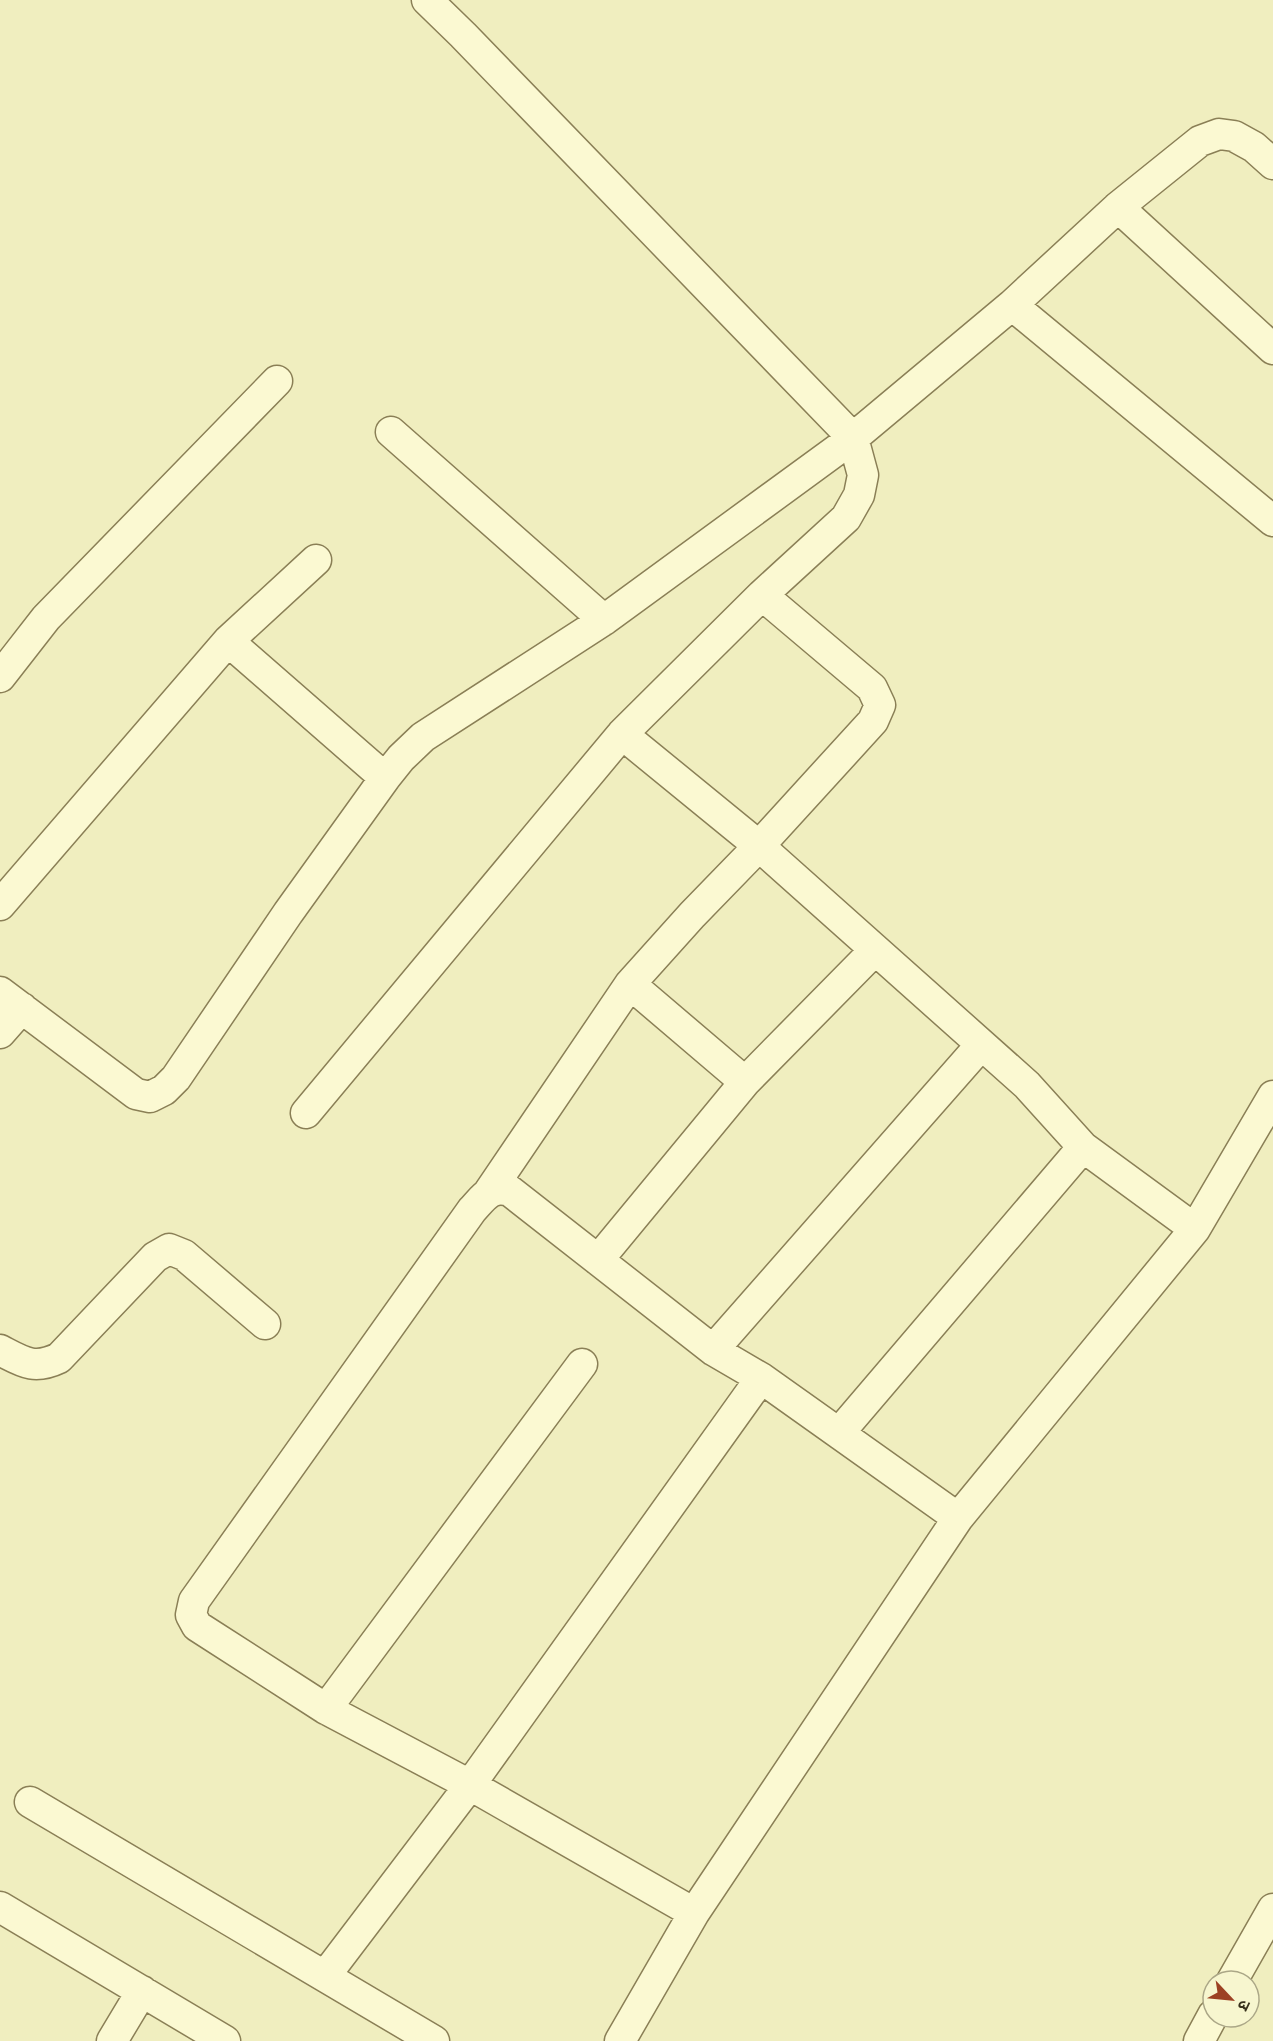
<svg xmlns="http://www.w3.org/2000/svg" width="1273" height="2041" font-family="'Zilla Slab','Noto Sans Devanagari',serif">
<style>
.lines{fill:none;stroke-linecap:round;stroke-linejoin:round}
.minor-casing{stroke:#8a7f56;stroke-width:33}
.minor{stroke:#fbf9d2;stroke-width:30}
</style>
<rect width="100%" height="100%" fill="#f0eebf"/>
<g class="lines">
<g class="minor-casing">
<path id="minor" d="M 1118,207 L 1273,349
M 1012,305 L 1273,521
M 391,432 L 604,620
M 228,641 L 385,778
M 0,677 L 46,618 L 277,381
M 622,734 L 759,846 L 1027,1085 L 1083,1147 L 1195,1229
M 0,905 L 228,641 L 316,560
M 630,984 L 745,1082
M 0,992 L 136,1094 L 150,1097 L 164,1090 L 176,1078 L 288,913 L 385,778 L 401,758 L 423,737 L 604,620 L 853,438 L 1012,305 L 1118,207 L 1200,141 L 1219,134 L 1234,136 L 1254,147 L 1273,164
M 0,1033 L 22,1008
M 306,1113 L 622,734 L 762,595 L 846,518 L 859,495 L 863,475 L 853,438 L 463,35 L 427,0
M 489,1192 L 630,984 L 692,915 L 759,846 L 873,721 L 880,705 L 872,688 L 762,595
M 598,1260 L 745,1082 L 875,950
M 0,1350 C 23,1362 34,1370 59,1358 L 155,1257 L 169,1249 L 184,1255 L 265,1324
M 713,1350 L 981,1045
M 582,1364 L 326,1709 L 470,1785 L 694,1913
M 839,1433 L 1083,1147
M 326,1709 L 197,1626 L 191,1615 L 194,1601 L 472,1210 C 484,1197 491,1185 510,1191 L 713,1350 L 761,1378 L 958,1518
M 30,1802 L 434,2041
M 0,1907 L 225,2041
M 325,1976 L 470,1785 L 761,1378
M 1232,1981 L 1273,1909
M 112,2041 L 142,1991
M 620,2041 L 694,1913 L 958,1518 L 1195,1229 L 1273,1096
M 1199,2041 L 1213,2015"/>
</g>
<use href="#minor" class="minor"/>
</g>
<g transform="translate(1231 1999) rotate(116)"><circle r="28" fill="#f7f6cf" stroke="#aba787" stroke-width="1.5"/>
<path d="M0-4.5L10 22L0 15L-10 22Z" fill="#9c4123"/>
<text y="-9" font-size="16" font-weight="bold" text-anchor="middle" fill="#38311c">उ</text>
</g>
</svg>
